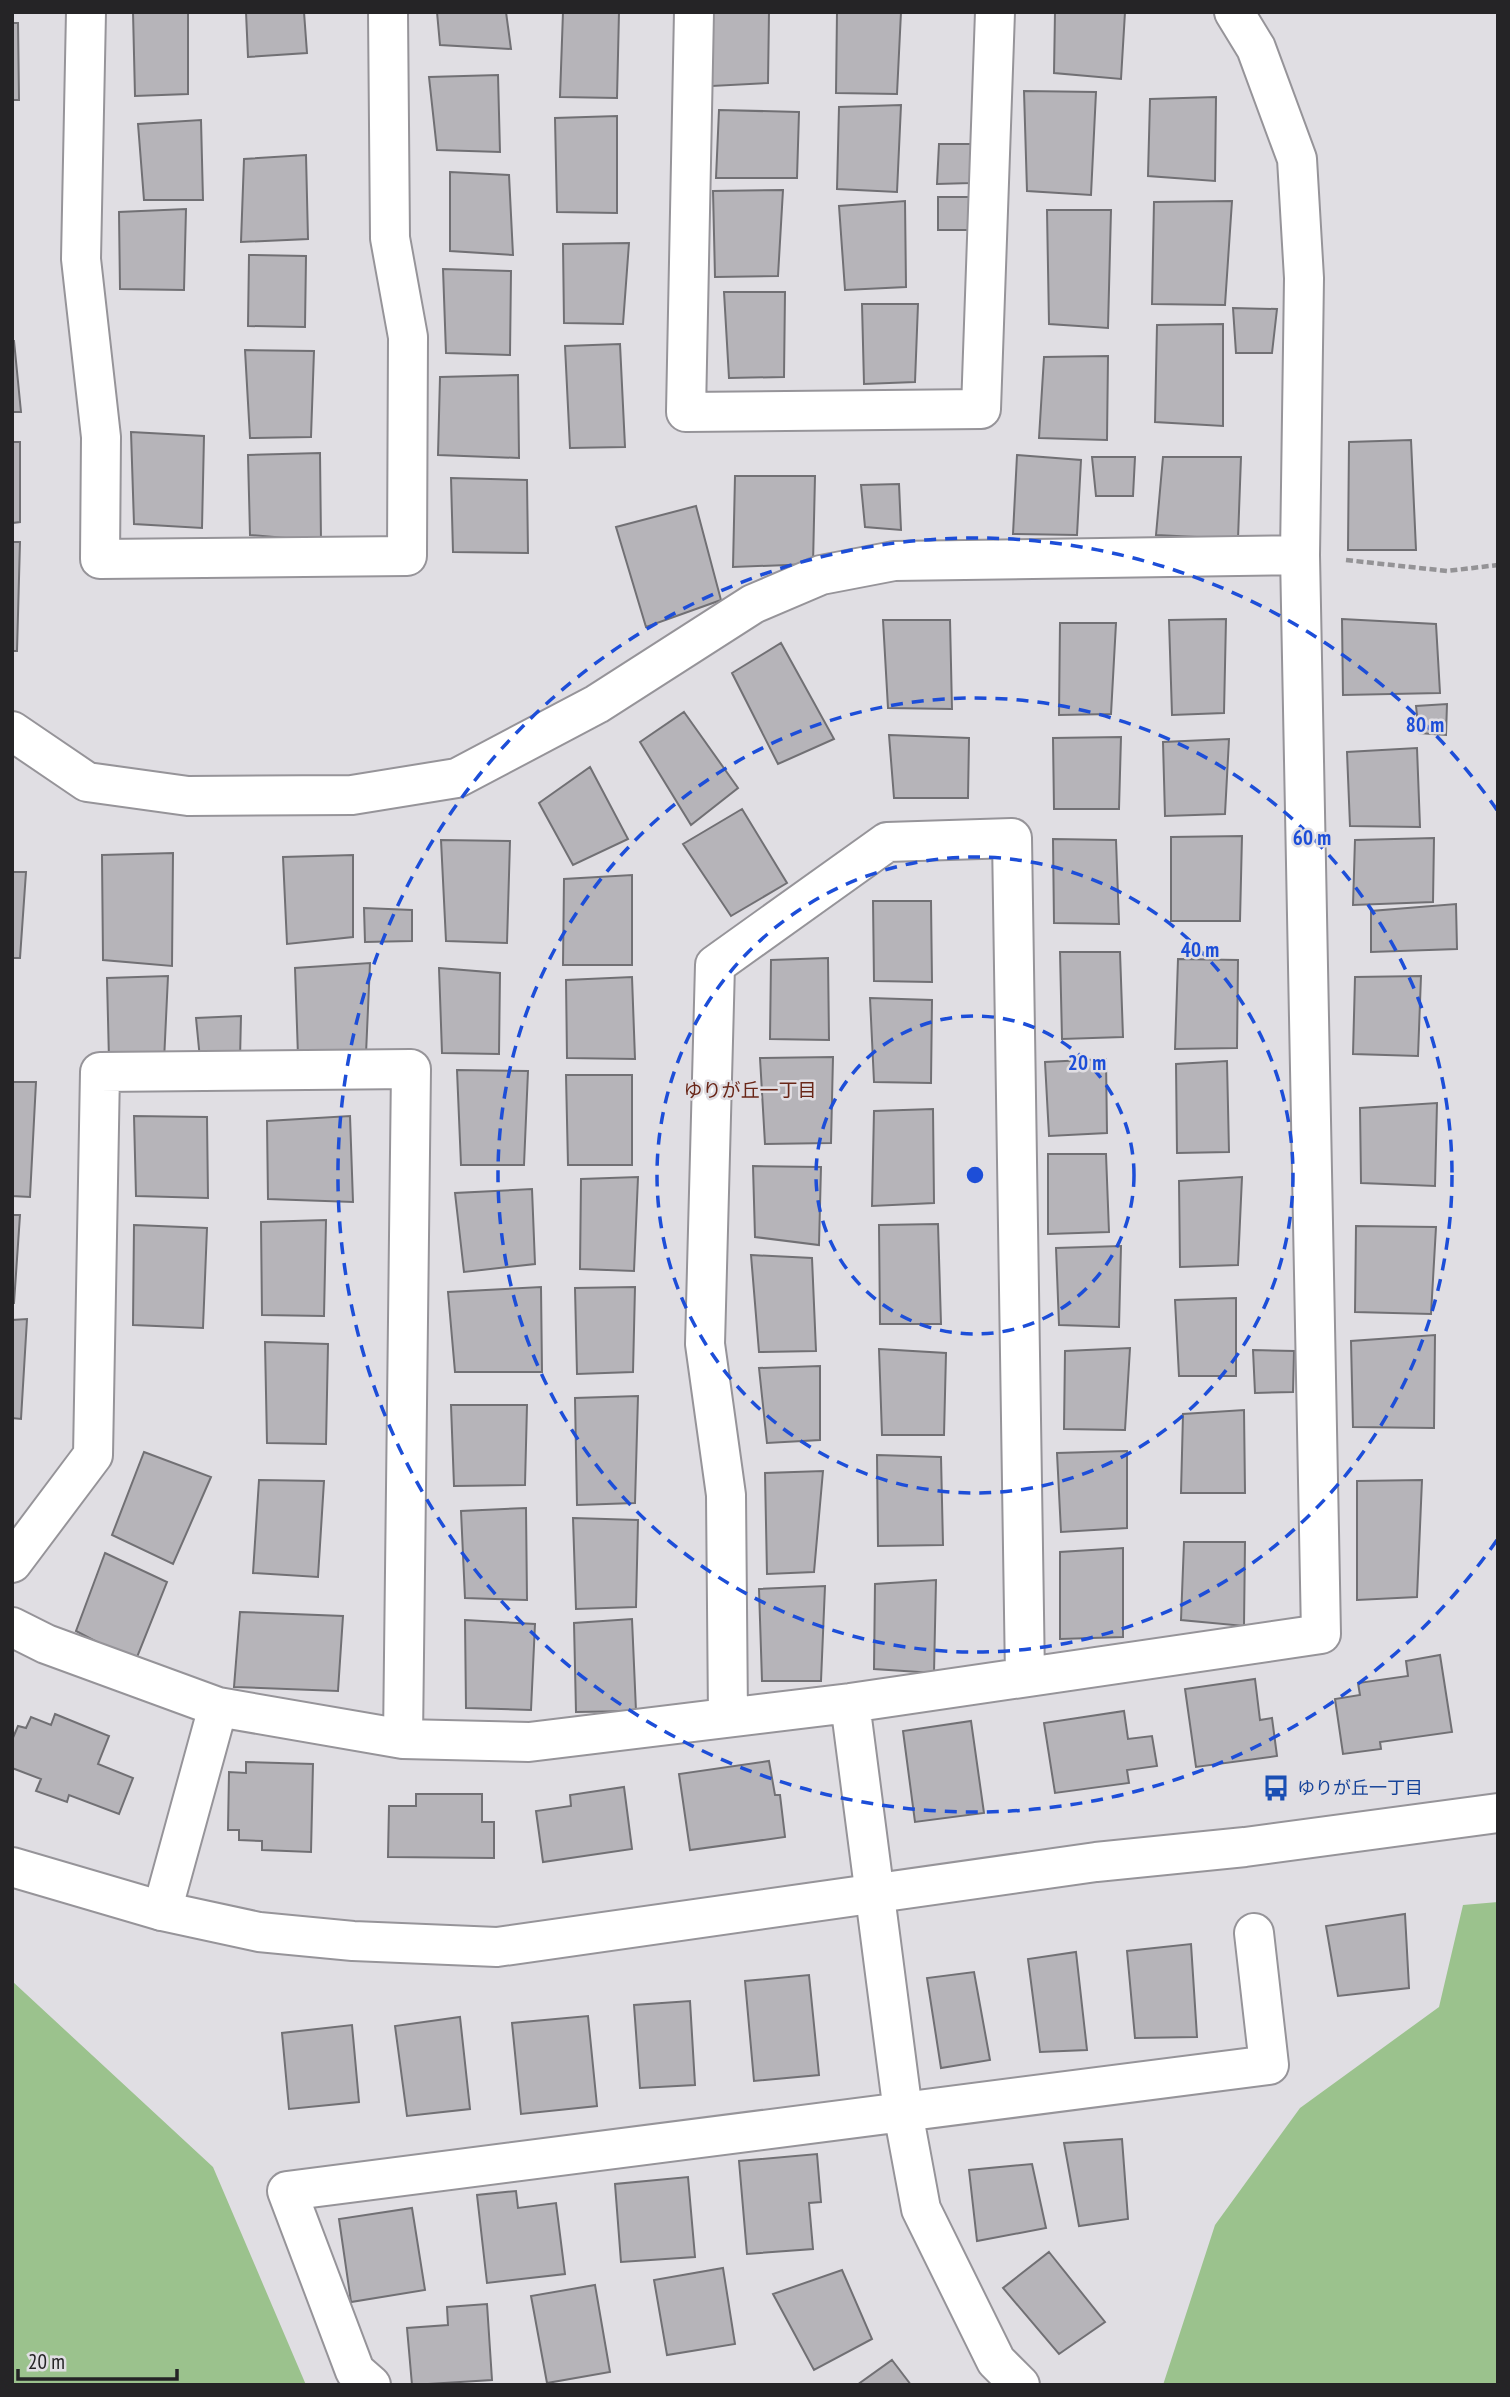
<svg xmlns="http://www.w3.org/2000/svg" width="1510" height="2397" font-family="'PT Sans Narrow','Noto Sans JP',sans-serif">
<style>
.green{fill:#9bc28d}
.building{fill:#b6b4b9;stroke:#717074;stroke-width:2}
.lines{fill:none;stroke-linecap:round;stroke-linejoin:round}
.minor-casing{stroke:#969499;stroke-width:42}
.tertiary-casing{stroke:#969499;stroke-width:42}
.path{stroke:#949396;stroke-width:4.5;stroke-dasharray:7 3.5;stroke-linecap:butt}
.minor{stroke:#fff;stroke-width:38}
.tertiary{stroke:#fff;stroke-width:38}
.ring{fill:none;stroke:#1d4ed8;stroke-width:3.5;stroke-dasharray:12 9}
.labels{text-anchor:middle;stroke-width:5;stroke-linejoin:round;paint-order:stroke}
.transit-label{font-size:18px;fill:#164399;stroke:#e0dee3;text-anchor:start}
.neighbourhood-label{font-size:19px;fill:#692617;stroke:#e0dee3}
.centre{fill:#1d4ed8;stroke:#e0dee3;stroke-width:3.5}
.ring-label{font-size:21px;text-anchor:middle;font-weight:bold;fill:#1d4ed8;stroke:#e0dee3;stroke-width:5;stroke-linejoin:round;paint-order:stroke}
</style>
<rect width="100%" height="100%" fill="#e0dee3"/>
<path class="green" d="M 1498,1902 L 1498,2385 L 1163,2385 L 1215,2225 L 1300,2108 L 1439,2007 L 1463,1905 Z
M 12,1981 L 213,2167 L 306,2385 L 12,2385 Z"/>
<path class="building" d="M 133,12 L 188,12 L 188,94 L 135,96 Z
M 246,12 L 304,12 L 307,53 L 248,57 Z
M 437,12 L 506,12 L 511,49 L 440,45 Z
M 563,12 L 619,12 L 617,98 L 560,97 Z
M 710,12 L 769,12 L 768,83 L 712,86 Z
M 837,12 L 901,12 L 897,94 L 836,93 Z
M 1055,12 L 1125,12 L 1121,79 L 1054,73 Z
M 12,23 L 18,23 L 19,100 L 12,100 Z
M 498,75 L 500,152 L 437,150 L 429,77 Z
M 1024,91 L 1096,92 L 1091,195 L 1027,191 Z
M 1216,97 L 1215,181 L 1148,176 L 1150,99 Z
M 901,105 L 897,192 L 837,189 L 839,107 Z
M 719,110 L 799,112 L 797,178 L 716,178 Z
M 617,116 L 617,213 L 557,212 L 555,118 Z
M 201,120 L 203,200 L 144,200 L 138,124 Z
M 939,144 L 973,144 L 971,183 L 937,184 Z
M 306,155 L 308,239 L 241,242 L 244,159 Z
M 450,172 L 509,175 L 513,255 L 450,251 Z
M 783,190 L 778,276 L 715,277 L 713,191 Z
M 938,197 L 977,197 L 976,230 L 938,230 Z
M 905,201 L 906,287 L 845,290 L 839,206 Z
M 1232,201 L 1225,305 L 1152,304 L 1154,202 Z
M 186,209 L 184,290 L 120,289 L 119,212 Z
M 1047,210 L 1111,210 L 1108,328 L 1049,324 Z
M 629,243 L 623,324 L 564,323 L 563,244 Z
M 249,255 L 306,256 L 305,327 L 248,326 Z
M 443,269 L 511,271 L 510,355 L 446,353 Z
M 724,292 L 785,292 L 784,377 L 729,378 Z
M 862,304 L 918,304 L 915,382 L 864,384 Z
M 1233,308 L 1277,309 L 1272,353 L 1236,353 Z
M 1223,324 L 1223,426 L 1155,422 L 1157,325 Z
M 12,341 L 14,341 L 21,412 L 12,412 Z
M 620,344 L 625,447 L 570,448 L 565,346 Z
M 245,350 L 314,351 L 311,437 L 250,438 Z
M 1108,356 L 1107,440 L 1039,438 L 1044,357 Z
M 518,375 L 519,458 L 438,455 L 440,377 Z
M 131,432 L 204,436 L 202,528 L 134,524 Z
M 1411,440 L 1416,550 L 1348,550 L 1349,442 Z
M 12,442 L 20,442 L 20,522 L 12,523 Z
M 320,453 L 321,541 L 250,535 L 248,455 Z
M 1017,455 L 1081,460 L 1077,535 L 1013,534 Z
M 1092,457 L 1135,457 L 1133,496 L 1096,496 Z
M 1163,457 L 1241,457 L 1238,539 L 1156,535 Z
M 735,476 L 815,476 L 813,564 L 733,567 Z
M 451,478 L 527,480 L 528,553 L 453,552 Z
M 899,484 L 901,530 L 865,527 L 861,485 Z
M 696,506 L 721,600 L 646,627 L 616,527 Z
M 12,542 L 20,542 L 17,651 L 12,651 Z
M 1226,619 L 1224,713 L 1172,715 L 1169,620 Z
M 1342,619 L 1436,624 L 1440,693 L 1343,695 Z
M 883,620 L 950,620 L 952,709 L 888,708 Z
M 1060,623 L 1116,623 L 1111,714 L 1059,715 Z
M 781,643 L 834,739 L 778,764 L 732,673 Z
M 1447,704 L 1446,735 L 1419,733 L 1416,706 Z
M 684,712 L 738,788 L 691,825 L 640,742 Z
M 889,735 L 969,738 L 968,798 L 894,798 Z
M 1121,737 L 1119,809 L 1054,809 L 1053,738 Z
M 1229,739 L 1225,814 L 1165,816 L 1163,742 Z
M 1417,748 L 1420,827 L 1350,826 L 1347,752 Z
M 590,767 L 628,839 L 573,865 L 539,803 Z
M 742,809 L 787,883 L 731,916 L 683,844 Z
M 1242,836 L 1240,921 L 1171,921 L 1171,837 Z
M 1434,838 L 1433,902 L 1353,905 L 1355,840 Z
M 1053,839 L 1116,840 L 1119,924 L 1054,923 Z
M 441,840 L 510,841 L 507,943 L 446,941 Z
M 173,853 L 172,966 L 103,960 L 102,855 Z
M 353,855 L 353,937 L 287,944 L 283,857 Z
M 12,872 L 26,872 L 20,958 L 12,958 Z
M 632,875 L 632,965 L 563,965 L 564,879 Z
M 873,901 L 931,901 L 932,982 L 874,981 Z
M 1456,904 L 1457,949 L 1371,952 L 1371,911 Z
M 364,908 L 412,910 L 412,941 L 365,942 Z
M 1060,952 L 1120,952 L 1123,1037 L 1062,1039 Z
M 828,958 L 829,1040 L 770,1039 L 771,960 Z
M 1178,959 L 1238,960 L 1237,1048 L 1175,1049 Z
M 370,963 L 366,1054 L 298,1056 L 295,968 Z
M 439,968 L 500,973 L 499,1054 L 442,1053 Z
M 168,976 L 164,1061 L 109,1060 L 107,978 Z
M 1421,976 L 1418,1056 L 1353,1054 L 1355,977 Z
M 632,977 L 635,1059 L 567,1058 L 566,980 Z
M 870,998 L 932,1000 L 931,1083 L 874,1082 Z
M 241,1016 L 240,1059 L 200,1059 L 196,1018 Z
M 833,1057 L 831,1143 L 765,1144 L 760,1058 Z
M 1106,1059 L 1107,1133 L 1049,1136 L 1045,1062 Z
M 1227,1061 L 1229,1152 L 1177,1153 L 1176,1064 Z
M 457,1070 L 528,1071 L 524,1165 L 461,1165 Z
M 566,1075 L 632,1075 L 632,1165 L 568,1165 Z
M 12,1082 L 36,1082 L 30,1197 L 12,1196 Z
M 1437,1103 L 1435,1186 L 1361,1183 L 1360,1108 Z
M 933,1109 L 934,1203 L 872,1206 L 874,1111 Z
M 134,1116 L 207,1117 L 208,1198 L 136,1196 Z
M 350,1116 L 353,1202 L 268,1199 L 267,1121 Z
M 1048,1154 L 1106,1154 L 1109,1232 L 1048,1234 Z
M 753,1166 L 821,1167 L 819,1245 L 755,1237 Z
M 638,1177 L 634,1271 L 580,1269 L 581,1179 Z
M 1242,1177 L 1238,1265 L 1180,1267 L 1179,1181 Z
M 532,1189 L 535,1264 L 464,1272 L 455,1193 Z
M 12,1215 L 20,1215 L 14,1303 L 12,1303 Z
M 326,1220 L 324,1316 L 262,1315 L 261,1222 Z
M 938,1224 L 941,1324 L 880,1324 L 879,1225 Z
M 134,1225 L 207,1228 L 203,1328 L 133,1325 Z
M 1356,1226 L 1436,1227 L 1431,1314 L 1355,1312 Z
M 1121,1246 L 1119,1327 L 1059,1325 L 1056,1248 Z
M 751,1255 L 812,1258 L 816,1351 L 759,1352 Z
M 541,1287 L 542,1372 L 455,1372 L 448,1292 Z
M 635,1287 L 633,1372 L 577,1374 L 575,1288 Z
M 1236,1298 L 1236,1376 L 1179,1376 L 1175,1300 Z
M 27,1319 L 21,1419 L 12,1418 L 12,1320 Z
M 1435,1335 L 1434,1428 L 1353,1427 L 1351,1341 Z
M 265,1342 L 328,1344 L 326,1444 L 267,1443 Z
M 1130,1348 L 1125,1430 L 1064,1429 L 1065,1351 Z
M 879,1349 L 946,1353 L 944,1435 L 882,1435 Z
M 1253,1350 L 1294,1351 L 1293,1392 L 1255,1393 Z
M 820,1366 L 820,1440 L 767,1443 L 759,1368 Z
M 638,1396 L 635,1503 L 577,1505 L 575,1398 Z
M 451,1405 L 527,1405 L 525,1485 L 454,1486 Z
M 1244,1410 L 1245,1493 L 1181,1493 L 1183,1414 Z
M 1127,1451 L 1127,1528 L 1061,1532 L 1057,1453 Z
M 144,1452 L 211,1477 L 173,1564 L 112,1535 Z
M 877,1455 L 941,1457 L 943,1545 L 878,1546 Z
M 823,1471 L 814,1572 L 767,1574 L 765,1473 Z
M 259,1480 L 324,1481 L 318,1577 L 253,1573 Z
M 1422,1480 L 1417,1597 L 1357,1600 L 1357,1481 Z
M 526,1508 L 527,1600 L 465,1598 L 461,1511 Z
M 573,1518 L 638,1520 L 636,1607 L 576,1609 Z
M 1184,1542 L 1245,1542 L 1244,1626 L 1181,1620 Z
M 1123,1548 L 1123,1637 L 1060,1639 L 1060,1552 Z
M 105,1553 L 167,1582 L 135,1662 L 76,1631 Z
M 936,1580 L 934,1673 L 874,1669 L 875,1584 Z
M 825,1586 L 821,1681 L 762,1681 L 759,1589 Z
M 240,1612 L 343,1616 L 338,1691 L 234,1687 Z
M 632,1619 L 636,1711 L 576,1712 L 574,1623 Z
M 465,1620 L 535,1624 L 531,1710 L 466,1708 Z
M 1440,1655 L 1452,1732 L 1380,1742 L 1381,1749 L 1343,1754 L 1335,1699 L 1360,1695 L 1358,1683 L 1408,1676 L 1406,1661 Z
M 1255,1679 L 1260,1720 L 1272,1718 L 1277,1756 L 1196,1767 L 1185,1689 Z
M 1124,1711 L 1128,1739 L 1152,1736 L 1157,1766 L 1127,1770 L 1129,1783 L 1055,1793 L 1044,1723 Z
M 55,1714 L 109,1736 L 98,1764 L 133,1778 L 119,1814 L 69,1795 L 67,1802 L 36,1791 L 41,1779 L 12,1768 L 12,1740 L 18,1726 L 26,1728 L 31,1717 L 51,1725 Z
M 971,1721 L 984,1813 L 915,1822 L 903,1731 Z
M 769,1761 L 775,1795 L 780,1795 L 785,1837 L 690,1850 L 679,1774 Z
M 246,1762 L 313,1764 L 311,1852 L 262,1850 L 262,1841 L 239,1840 L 239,1830 L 228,1830 L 229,1772 L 246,1773 Z
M 624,1787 L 632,1849 L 543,1862 L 536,1811 L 571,1806 L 570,1795 Z
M 416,1794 L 482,1794 L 482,1822 L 494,1822 L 494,1858 L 388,1857 L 389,1806 L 416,1806 Z
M 1405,1914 L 1409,1988 L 1338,1996 L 1326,1926 Z
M 1191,1944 L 1197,2037 L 1135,2038 L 1127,1951 Z
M 1076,1952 L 1087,2050 L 1040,2052 L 1028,1959 Z
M 974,1972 L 990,2060 L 941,2068 L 927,1978 Z
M 809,1975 L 819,2075 L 754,2081 L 745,1981 Z
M 690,2001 L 695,2085 L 640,2088 L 634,2005 Z
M 588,2016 L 597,2106 L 521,2114 L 512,2023 Z
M 460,2017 L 470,2109 L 407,2116 L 395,2026 Z
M 352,2025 L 359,2102 L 289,2109 L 282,2033 Z
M 1122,2139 L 1128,2219 L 1079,2226 L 1064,2143 Z
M 817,2154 L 821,2202 L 809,2203 L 813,2249 L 747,2254 L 739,2161 Z
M 1032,2164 L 1046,2228 L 977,2241 L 969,2170 Z
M 688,2177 L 695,2257 L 621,2262 L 615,2184 Z
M 516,2191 L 518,2208 L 556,2203 L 565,2274 L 487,2283 L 477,2195 Z
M 412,2208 L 425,2290 L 351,2302 L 339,2219 Z
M 1049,2252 L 1105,2322 L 1059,2354 L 1003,2288 Z
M 723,2268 L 735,2344 L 667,2355 L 654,2280 Z
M 842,2270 L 872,2339 L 814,2370 L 773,2294 Z
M 595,2285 L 610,2372 L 547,2383 L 531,2296 Z
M 487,2304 L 492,2380 L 412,2385 L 407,2328 L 448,2325 L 447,2307 Z
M 892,2360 L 911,2385 L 857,2385 Z"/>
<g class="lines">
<g class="minor-casing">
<path id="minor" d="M 86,12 L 81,259 L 101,437 L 100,559 L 407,556 L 408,337 L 390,238 L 388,12
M 694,12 L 686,412 L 981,409 L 995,12
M 12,731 L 87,782 L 188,796 L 352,795 L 457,778 L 597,704 L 753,604 L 821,575 L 894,561 L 1300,555
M 12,1563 L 93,1455 L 100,1072 L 411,1069 L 403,1739
M 12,1627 L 46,1644 L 218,1707 L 403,1739 L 529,1742 L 850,1703 L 1321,1634 L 1300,555 L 1304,278 L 1297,159 L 1256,48 L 1234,12
M 850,1703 L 903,2112 L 921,2209 L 996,2361 L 1020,2385
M 728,1717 L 726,1495 L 705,1344 L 715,965 L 887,842 L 1012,838 L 1025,1677
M 162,1911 L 218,1707
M 371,2385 L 355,2371 L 287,2191 L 1269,2065 L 1254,1933"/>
</g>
<g class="tertiary-casing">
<path id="tertiary" d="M 12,1867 L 162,1911 L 259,1932 L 353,1941 L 497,1947 L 1096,1862 L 1245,1847 L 1498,1813"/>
</g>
<path class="path" d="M 1346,560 L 1447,571 L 1498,565"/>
<use href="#minor" class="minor"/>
<use href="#tertiary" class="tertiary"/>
</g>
<g class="ring">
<circle cx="975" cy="1175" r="159"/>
<circle cx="975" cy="1175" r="318"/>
<circle cx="975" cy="1175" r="477"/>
<path d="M1497 1540A637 637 0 1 1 1497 810"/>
</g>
<defs>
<g id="bus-bare" transform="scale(2.1)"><path d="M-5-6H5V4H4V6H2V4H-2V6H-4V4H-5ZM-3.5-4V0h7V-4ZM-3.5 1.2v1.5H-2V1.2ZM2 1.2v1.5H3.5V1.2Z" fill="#1a4fb4" stroke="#e0dee3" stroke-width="2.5" paint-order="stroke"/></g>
</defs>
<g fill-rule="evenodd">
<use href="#bus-bare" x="1276" y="1788"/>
</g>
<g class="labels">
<g class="transit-label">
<text x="1297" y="1794">ゆりが丘一丁目</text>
</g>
<g class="neighbourhood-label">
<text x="750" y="1097">ゆりが丘一丁目</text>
</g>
</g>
<circle cx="975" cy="1175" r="10" class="centre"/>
<g class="ring-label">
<text x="1425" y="732">80 m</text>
<text x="1312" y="845">60 m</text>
<text x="1200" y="957">40 m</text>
<text x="1087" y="1070">20 m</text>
</g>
<rect width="1510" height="2397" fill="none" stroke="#252426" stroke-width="28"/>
<path d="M18 2369v10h159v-10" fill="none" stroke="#252426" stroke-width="3.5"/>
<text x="28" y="2369" font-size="21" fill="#252426" stroke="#e0dee3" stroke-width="5" paint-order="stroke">20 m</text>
</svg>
